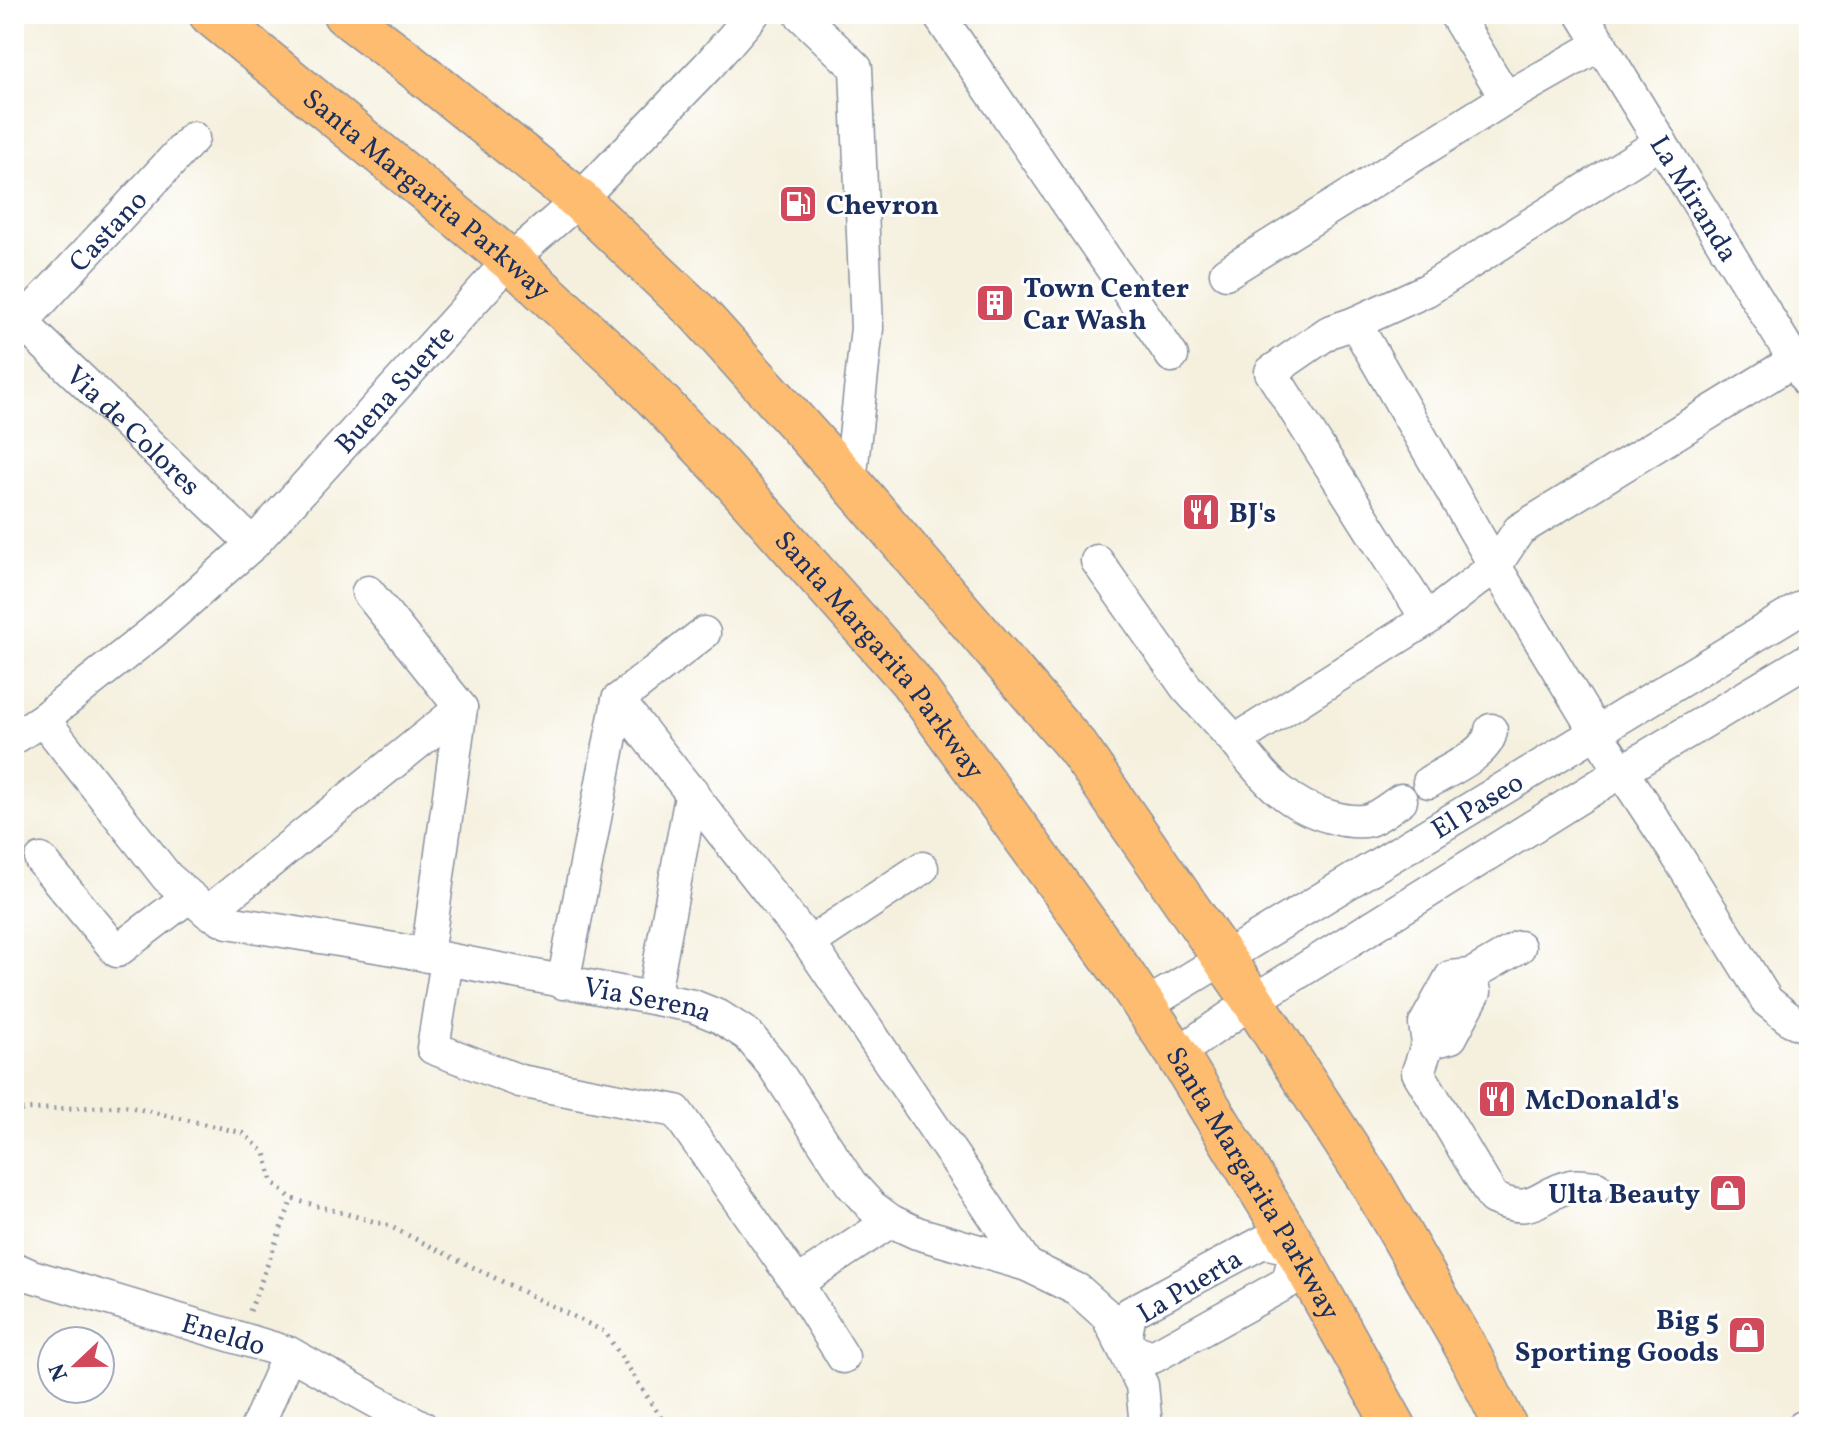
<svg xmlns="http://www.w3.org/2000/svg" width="1823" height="1441" font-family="Vollkorn,serif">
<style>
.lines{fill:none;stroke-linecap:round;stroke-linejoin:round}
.minor-casing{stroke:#88909e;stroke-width:35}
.major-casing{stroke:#88909e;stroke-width:45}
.path{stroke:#88909e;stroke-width:5;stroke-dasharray:2 6;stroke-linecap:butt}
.minor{stroke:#fff;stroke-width:32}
.major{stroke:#fdbc70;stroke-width:42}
.labels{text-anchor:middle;stroke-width:6;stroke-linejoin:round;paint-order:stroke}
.street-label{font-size:28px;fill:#1b2f5e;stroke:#fff}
.poi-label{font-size:28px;font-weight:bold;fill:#1b2f5e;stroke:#fff;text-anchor:start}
</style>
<rect width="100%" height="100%" fill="#fff"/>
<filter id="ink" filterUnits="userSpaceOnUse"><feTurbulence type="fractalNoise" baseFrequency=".0125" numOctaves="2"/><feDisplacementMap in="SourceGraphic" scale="16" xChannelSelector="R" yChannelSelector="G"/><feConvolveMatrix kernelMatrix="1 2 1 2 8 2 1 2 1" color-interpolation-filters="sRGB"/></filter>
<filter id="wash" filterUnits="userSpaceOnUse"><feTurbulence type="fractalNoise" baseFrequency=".006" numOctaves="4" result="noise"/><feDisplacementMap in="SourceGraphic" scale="32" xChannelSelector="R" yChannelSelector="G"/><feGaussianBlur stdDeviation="1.8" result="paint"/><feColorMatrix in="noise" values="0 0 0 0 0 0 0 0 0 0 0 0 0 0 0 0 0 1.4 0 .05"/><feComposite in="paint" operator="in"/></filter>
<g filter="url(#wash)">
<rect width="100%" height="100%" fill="#f5f0de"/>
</g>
<g filter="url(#ink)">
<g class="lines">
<g class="minor-casing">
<g id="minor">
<path d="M 800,14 L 856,68 L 867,328 L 850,482"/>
<path d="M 938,14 L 1172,356"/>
<path d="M 1455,14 L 1506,98 L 1601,44"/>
<path id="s1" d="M 1582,14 L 1809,384"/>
<path d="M 1226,273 L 1506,98"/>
<path id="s2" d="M 14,315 L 253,544"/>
<path id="s3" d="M 23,321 L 193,138"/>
<path d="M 1355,323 L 1495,566 L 1595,731 L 1673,849 L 1767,1001 L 1791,1020 L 1809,1028"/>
<path d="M 1097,561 L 1186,687 L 1235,741 L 1427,619 L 1495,566 L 1519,530 L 1795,360"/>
<path d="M 368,592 L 461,708 L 427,956"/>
<path d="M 1427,619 L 1271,372 L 1329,332 L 1355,323 L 1427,290 L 1661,142"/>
<path d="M 618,700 L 809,943 L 1027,1265"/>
<path id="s4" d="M 43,719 L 167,877 L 208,912 L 228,922 L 394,949 L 693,1006 L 720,1017 L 748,1035 L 772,1064 L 851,1184 L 872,1207 L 891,1221 L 917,1233 L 1027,1265 L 1078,1290 L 1107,1316 L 1142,1385 L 1146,1427"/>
<path id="s5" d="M 14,738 L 43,719 L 153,632 L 253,544 L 510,260 L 579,200 L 710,64 L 753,14"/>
<path d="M 1235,741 C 1263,776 1285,805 1331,817 C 1342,820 1358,823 1369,820 C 1380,816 1392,806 1401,800"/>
<path d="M 1429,782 C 1448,770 1489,754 1491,730"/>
<path d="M 41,860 L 117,951 L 188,897"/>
<path d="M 208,912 L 461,708"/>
<path d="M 809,943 L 922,868"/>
<path d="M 1519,947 L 1471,975 L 1451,977 L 1425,1024 L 1428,1043 L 1418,1072 L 1493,1198 C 1535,1217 1536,1195 1571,1186 C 1578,1184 1589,1187 1596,1187"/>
<path d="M 447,960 L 433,1048 L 520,1081 L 676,1111 L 797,1283 L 843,1357"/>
<path d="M 563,983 L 618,700 L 704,633"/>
<path d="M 653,998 L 692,791"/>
<path id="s6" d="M 1145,1006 L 1809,603"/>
<path d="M 1428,1043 L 1451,1037 L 1475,992 L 1471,975"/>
<path d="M 1177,1054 L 1253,1001 L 1622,771 L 1809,659"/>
<path d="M 1263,1242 L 1296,1249 L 1288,1282 L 1153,1357 L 1124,1347 L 1130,1313 Z"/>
<path id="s7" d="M 14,1268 L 32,1276 L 289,1353 L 422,1427"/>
<path d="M 797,1283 L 891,1221"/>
<path d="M 257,1427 L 289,1353"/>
<path d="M 1803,1427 L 1809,1424"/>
</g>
</g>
<g class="major-casing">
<g id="major">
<path id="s8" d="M 210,14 L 510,260 L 629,370 L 721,467 L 910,680 L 1123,974 L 1177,1054 L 1296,1249 L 1395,1427"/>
<path d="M 344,14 L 406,61 L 579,200 L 698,313 L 850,482 L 1078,748 L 1253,1001 L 1373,1186 L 1468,1351 L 1506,1427"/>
</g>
</g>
<path class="path" d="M 14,1107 L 21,1110 L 126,1106 L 243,1133 L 265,1153 L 272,1181 L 292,1199 L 387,1225 L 605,1332 L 667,1427
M 250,1311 L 292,1199"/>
<use href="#minor" class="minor"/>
<use href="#major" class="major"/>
</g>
</g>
<defs>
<g id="fuel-square" transform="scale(2)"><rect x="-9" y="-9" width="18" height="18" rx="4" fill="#d1495b" stroke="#fff"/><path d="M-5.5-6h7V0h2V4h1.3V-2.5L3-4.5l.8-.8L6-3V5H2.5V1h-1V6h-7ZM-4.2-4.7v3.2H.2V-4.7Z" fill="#fff"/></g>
<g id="building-square" transform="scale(2)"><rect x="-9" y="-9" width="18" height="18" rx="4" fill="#d1495b" stroke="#fff"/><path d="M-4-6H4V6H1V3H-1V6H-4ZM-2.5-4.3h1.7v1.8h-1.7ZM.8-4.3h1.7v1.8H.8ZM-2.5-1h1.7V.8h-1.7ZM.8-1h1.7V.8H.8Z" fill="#fff"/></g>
<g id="restaurant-square" transform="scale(2)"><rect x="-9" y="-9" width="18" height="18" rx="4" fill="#d1495b" stroke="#fff"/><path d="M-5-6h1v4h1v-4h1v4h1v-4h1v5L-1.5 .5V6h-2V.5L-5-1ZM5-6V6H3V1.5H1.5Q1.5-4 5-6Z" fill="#fff"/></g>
<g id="shop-square" transform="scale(2)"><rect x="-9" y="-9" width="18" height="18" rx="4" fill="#d1495b" stroke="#fff"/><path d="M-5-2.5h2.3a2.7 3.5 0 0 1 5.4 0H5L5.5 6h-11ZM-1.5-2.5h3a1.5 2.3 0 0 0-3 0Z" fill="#fff"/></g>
</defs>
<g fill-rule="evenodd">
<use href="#fuel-square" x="798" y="204"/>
<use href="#building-square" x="995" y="303"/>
<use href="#restaurant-square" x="1201" y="512"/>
<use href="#restaurant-square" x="1497" y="1099"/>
<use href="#shop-square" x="1728" y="1193"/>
<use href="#shop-square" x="1747" y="1335"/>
</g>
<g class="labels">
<g class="street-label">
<text dy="10" stroke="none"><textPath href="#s8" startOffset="282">Santa Margarita Parkway</textPath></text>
<text dy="10" stroke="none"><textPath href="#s1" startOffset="216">La Miranda</textPath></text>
<text dy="10" stroke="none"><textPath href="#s3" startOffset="124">Castano</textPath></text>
<text dy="10" stroke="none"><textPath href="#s5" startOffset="518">Buena Suerte</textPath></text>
<text dy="10" stroke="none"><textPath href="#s2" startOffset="166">Via de Colores</textPath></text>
<text dy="10" stroke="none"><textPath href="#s8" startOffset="930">Santa Margarita Parkway</textPath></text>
<text dy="10" stroke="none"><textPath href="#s6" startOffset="388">El Paseo</textPath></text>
<text dy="10" stroke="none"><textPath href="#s4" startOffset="704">Via Serena</textPath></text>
<text dy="10" stroke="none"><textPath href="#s8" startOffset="1578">Santa Margarita Parkway</textPath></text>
<text transform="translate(1189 1285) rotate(-31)" y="10">La Puerta</text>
<text dy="10" stroke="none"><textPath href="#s7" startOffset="220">Eneldo</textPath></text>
</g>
<g class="poi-label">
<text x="826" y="214">Chevron</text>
<text x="1023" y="297">Town Center<tspan x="1023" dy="32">Car Wash</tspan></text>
<text x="1229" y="522">BJ's</text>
<text x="1525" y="1109">McDonald's</text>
<text x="1700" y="1203" text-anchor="end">Ulta Beauty</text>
<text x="1719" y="1329" text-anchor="end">Big 5<tspan x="1719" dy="32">Sporting Goods</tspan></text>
</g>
</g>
<rect width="1823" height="1441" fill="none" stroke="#fff" stroke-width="48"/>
<g transform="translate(76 1365) rotate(248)"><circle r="38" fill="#ffffff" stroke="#a4acbf" stroke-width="2"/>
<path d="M0-6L14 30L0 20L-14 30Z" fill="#d1495b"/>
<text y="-12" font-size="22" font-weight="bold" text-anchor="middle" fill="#1b2f5e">N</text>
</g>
</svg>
